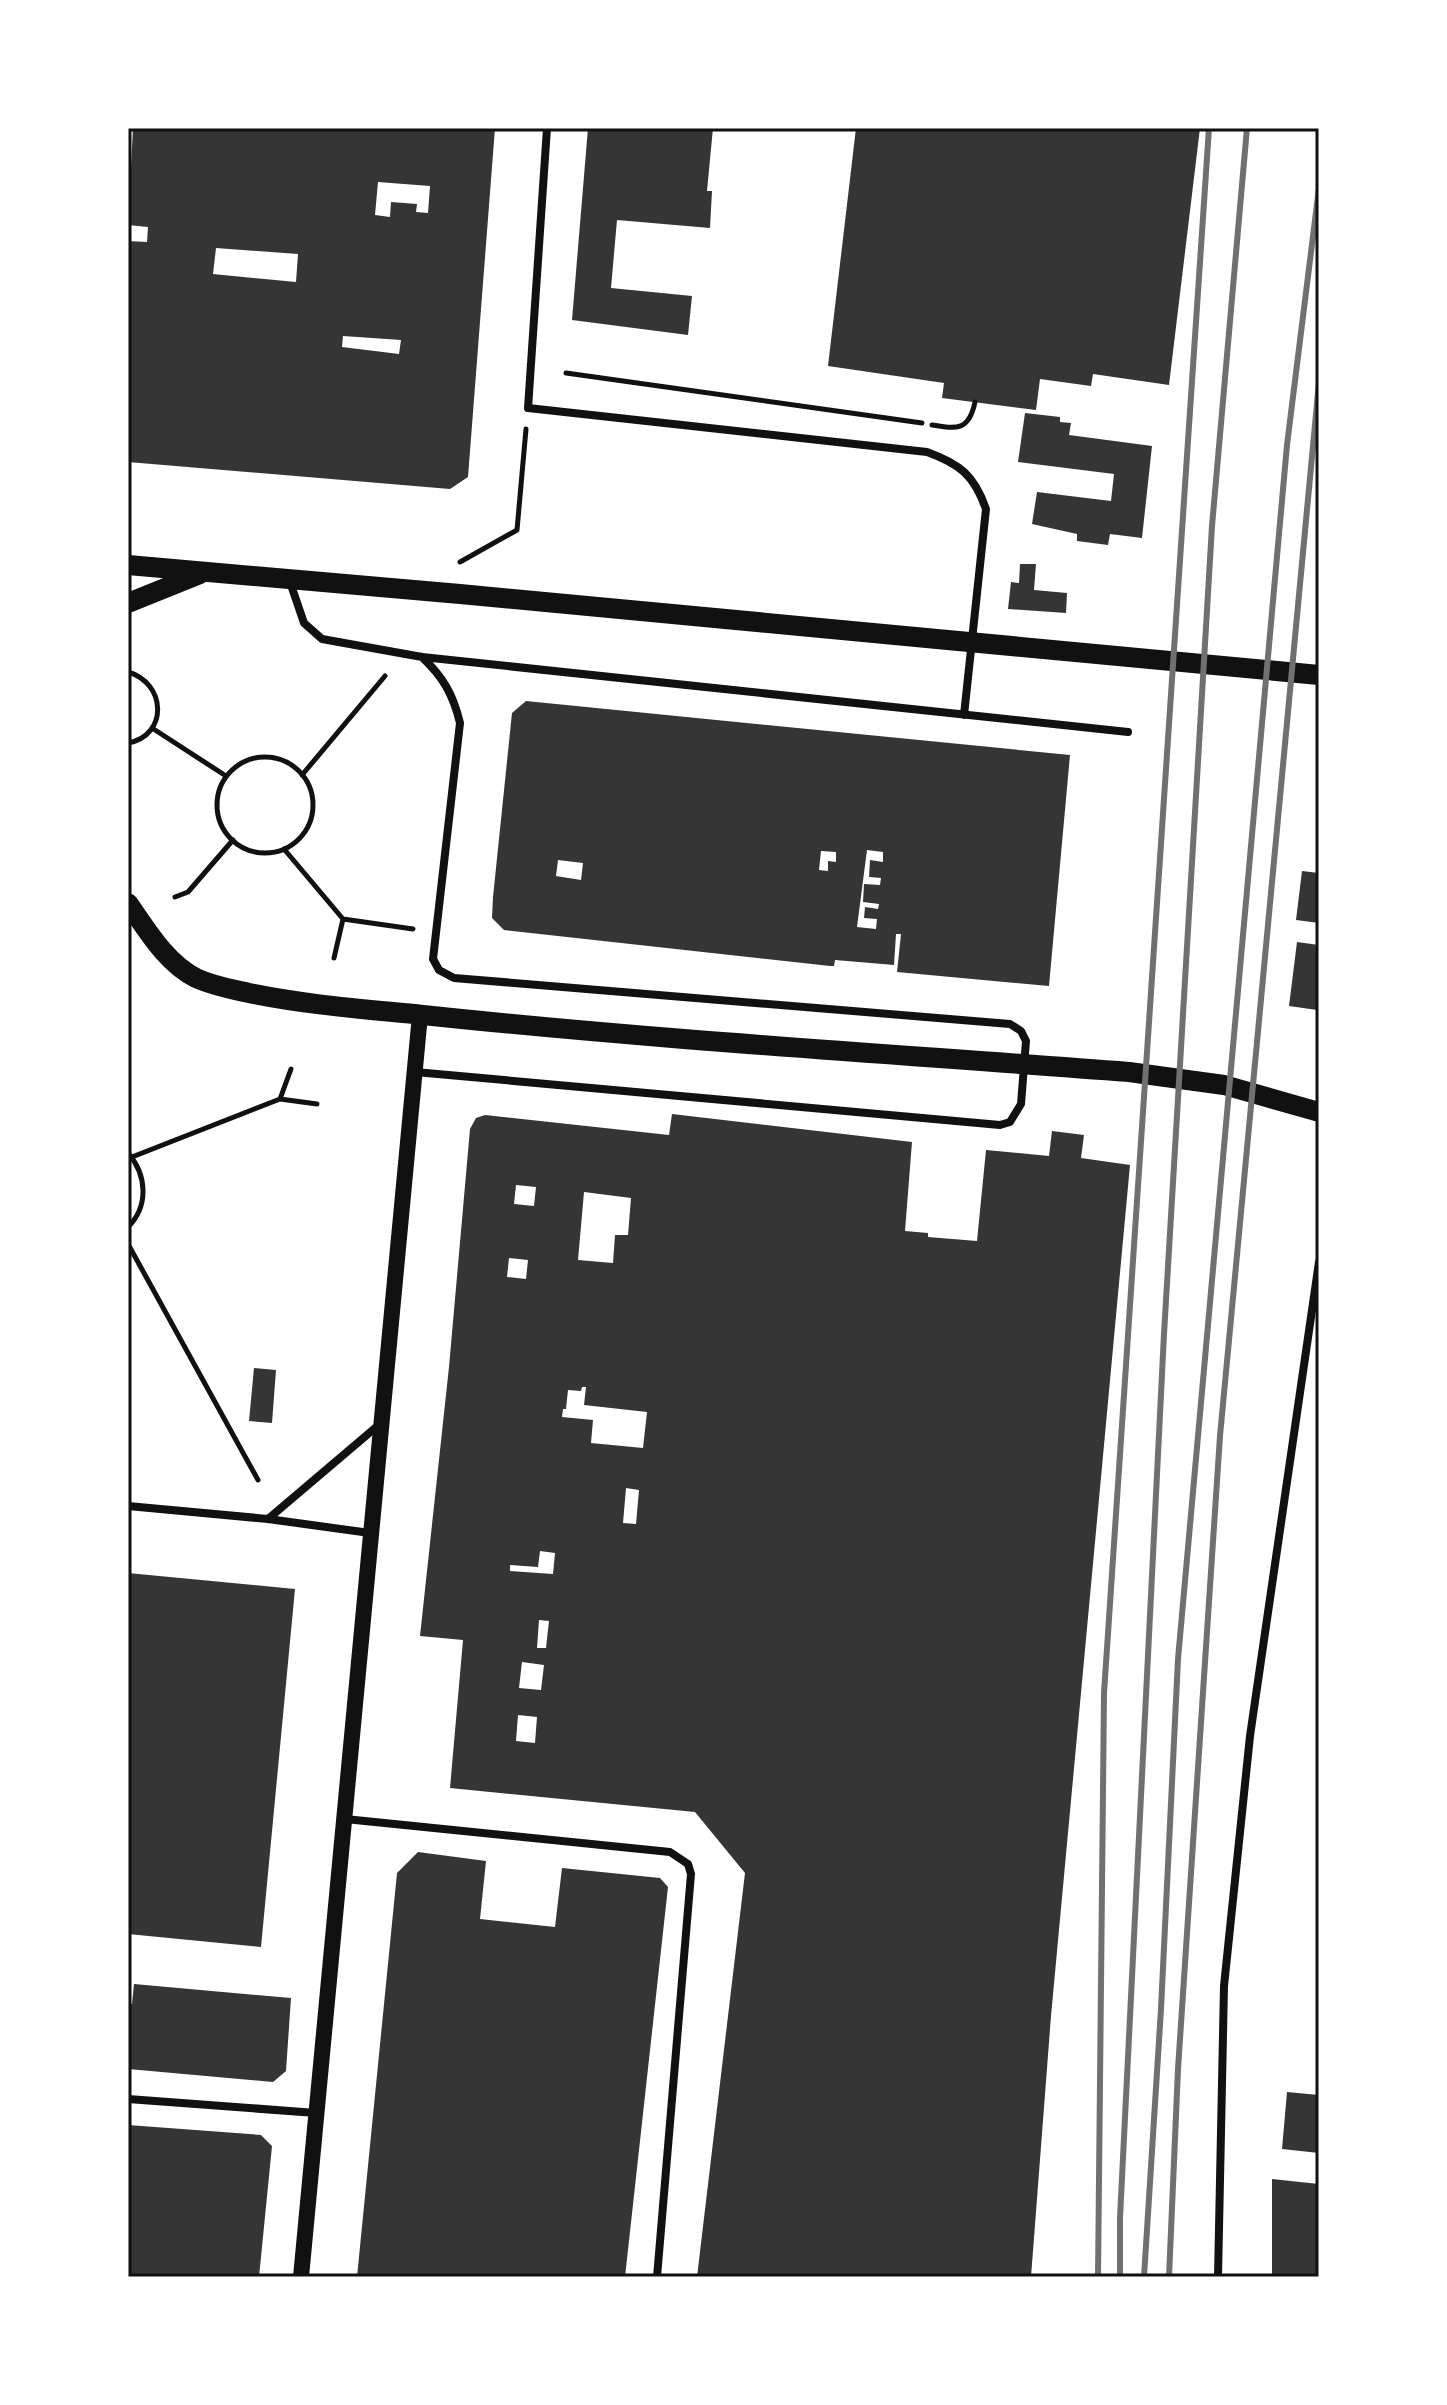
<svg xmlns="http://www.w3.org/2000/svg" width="1447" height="2405" font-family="Rubik,sans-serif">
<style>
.building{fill:#353535;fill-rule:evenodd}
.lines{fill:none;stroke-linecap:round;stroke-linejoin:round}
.path{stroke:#111;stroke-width:5}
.minor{stroke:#111;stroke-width:8}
.secondary{stroke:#111;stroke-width:16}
.primary{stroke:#111;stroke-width:20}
.rail{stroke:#707070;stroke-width:6}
.neatline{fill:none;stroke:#111;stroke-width:3}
</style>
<rect width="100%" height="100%" fill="#fff"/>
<path class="building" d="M 133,128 L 495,128 L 468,477 L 450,489 L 128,462 L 128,241 L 147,242 L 148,227 L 128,225 ZM 378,182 L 430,186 L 428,213 L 416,212 L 417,204 L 391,202 L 390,217 L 375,215 ZM 216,248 L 298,254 L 296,282 L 213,274 ZM 343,336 L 401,340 L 399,354 L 342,347 Z
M 588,128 L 713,128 L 707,191 L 712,191 L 710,228 L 617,220 L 611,288 L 692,296 L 688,335 L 572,320 Z
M 856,128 L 1200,128 L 1169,385 L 1093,374 L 1091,386 L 1040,379 L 1036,410 L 942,398 L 944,383 L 828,366 Z
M 1025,413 L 1060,417 L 1060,422 L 1071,423 L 1069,435 L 1152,446 L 1142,538 L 1110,534 L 1108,545 L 1077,541 L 1077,534 L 1032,524 L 1037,492 L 1111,501 L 1114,474 L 1018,462 Z
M 1020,564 L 1036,564 L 1034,590 L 1067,593 L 1066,613 L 1008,609 L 1011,582 L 1019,583 Z
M 526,701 L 1070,755 L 1049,986 L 897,972 L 901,934 L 896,934 L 894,965 L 835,960 L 834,966 L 830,966 L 504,930 L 492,918 L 493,897 L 512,713 ZM 867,850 L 883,852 L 883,862 L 870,860 L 869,877 L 881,878 L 880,885 L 864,884 L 863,902 L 879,904 L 878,909 L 865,907 L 864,918 L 877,919 L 876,929 L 857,927 ZM 821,851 L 836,852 L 836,862 L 828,861 L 828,871 L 819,870 ZM 558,860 L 583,863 L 581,880 L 556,876 Z
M 1302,871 L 1319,873 L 1319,923 L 1296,920 Z
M 1297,942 L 1319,945 L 1317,1010 L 1289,1006 Z
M 672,1114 L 912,1142 L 905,1231 L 928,1233 L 928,1237 L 977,1241 L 986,1150 L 1049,1156 L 1052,1131 L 1084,1135 L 1081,1158 L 1130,1165 L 1051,2016 L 1031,2277 L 697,2277 L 745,1873 L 695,1812 L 450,1788 L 463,1640 L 420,1636 L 449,1367 L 470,1129 L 476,1118 L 485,1115 L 669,1135 ZM 516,1185 L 536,1187 L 534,1206 L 514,1204 ZM 584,1192 L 631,1198 L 628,1235 L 615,1235 L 613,1263 L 578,1260 ZM 509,1258 L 528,1260 L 526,1279 L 507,1277 ZM 582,1387 L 586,1387 L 584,1405 L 647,1412 L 643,1448 L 591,1443 L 593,1420 L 562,1417 L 563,1409 L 566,1409 L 568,1390 L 581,1391 ZM 626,1488 L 639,1490 L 636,1524 L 623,1523 ZM 540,1551 L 555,1553 L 553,1574 L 510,1571 L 510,1565 L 538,1567 ZM 539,1620 L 549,1621 L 546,1648 L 537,1648 ZM 522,1662 L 544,1665 L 541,1690 L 519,1688 ZM 518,1715 L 537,1717 L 535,1743 L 516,1741 Z
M 254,1368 L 276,1370 L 272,1423 L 249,1421 Z
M 128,1573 L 295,1589 L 261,1947 L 128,1934 Z
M 418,1852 L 486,1861 L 480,1919 L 555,1927 L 562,1868 L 660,1878 L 668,1887 L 625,2277 L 357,2277 L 397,1873 Z
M 134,1984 L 291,1998 L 286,2071 L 273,2082 L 128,2069 L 128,2004 L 132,2004 Z
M 1287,2092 L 1319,2095 L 1319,2153 L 1282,2149 Z
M 128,2125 L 261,2135 L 272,2146 L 259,2277 L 128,2277 Z
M 1272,2179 L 1319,2184 L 1319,2277 L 1272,2277 Z"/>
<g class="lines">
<path class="path" d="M 566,373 L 922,423
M 932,425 C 957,429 969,431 975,402
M 460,562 L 517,530 L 526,429
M 128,672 C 166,683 169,735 128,743
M 152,728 L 226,776
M217 805a48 48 0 1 1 96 0a48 48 0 1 1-96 0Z
M 302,775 L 385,676
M 284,849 L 343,919 L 334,958
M 175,897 L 188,892 L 233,840
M 343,919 L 413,929
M 280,1099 L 317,1104
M 128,1153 C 147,1175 149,1206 128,1227
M 132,1157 L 280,1099 L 291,1069
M 128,1244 L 258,1480"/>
<path class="minor" d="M 547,128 L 528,408 L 927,452 C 960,464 974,475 986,509 L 964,715
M 290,582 L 304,623 L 322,639 L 422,657 L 1128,732
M 415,1072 L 1000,1125 L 1010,1122 L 1021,1104 L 1026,1041 L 1021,1031 L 1010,1024 L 454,978 L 439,970 L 433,959 L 460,723 C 453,694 443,677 422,657
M 128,1506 L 268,1519 L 370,1533
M 268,1519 L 381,1423
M 345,1819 L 670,1852 L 688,1864 L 691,1874 L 657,2277
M 128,2099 L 316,2113
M 1218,2277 L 1224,1986 L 1250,1736 L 1319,1262"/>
<path class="secondary" d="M 301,2277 L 420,1015"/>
<path class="primary" d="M 128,565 L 460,594 L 1319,675
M 128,603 L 200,574
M 128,903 C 147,930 166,963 196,978 C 213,986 231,989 249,993 C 307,1005 364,1009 423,1015 C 658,1040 894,1054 1129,1072 L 1224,1085 L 1319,1112"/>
<path class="rail" d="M 1098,2277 L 1104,1693 L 1209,128
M 1120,2277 L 1120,2218 L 1164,1334 L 1212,526 L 1247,128
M 1144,2277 L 1161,2009 L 1178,1659 L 1287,445 L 1319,188
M 1169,2277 L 1178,2069 L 1220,1436 L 1319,382"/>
</g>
<rect width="1447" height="2405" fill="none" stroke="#ffffff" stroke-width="260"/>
<rect x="130" y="130" width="1187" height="2145" class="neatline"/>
</svg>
